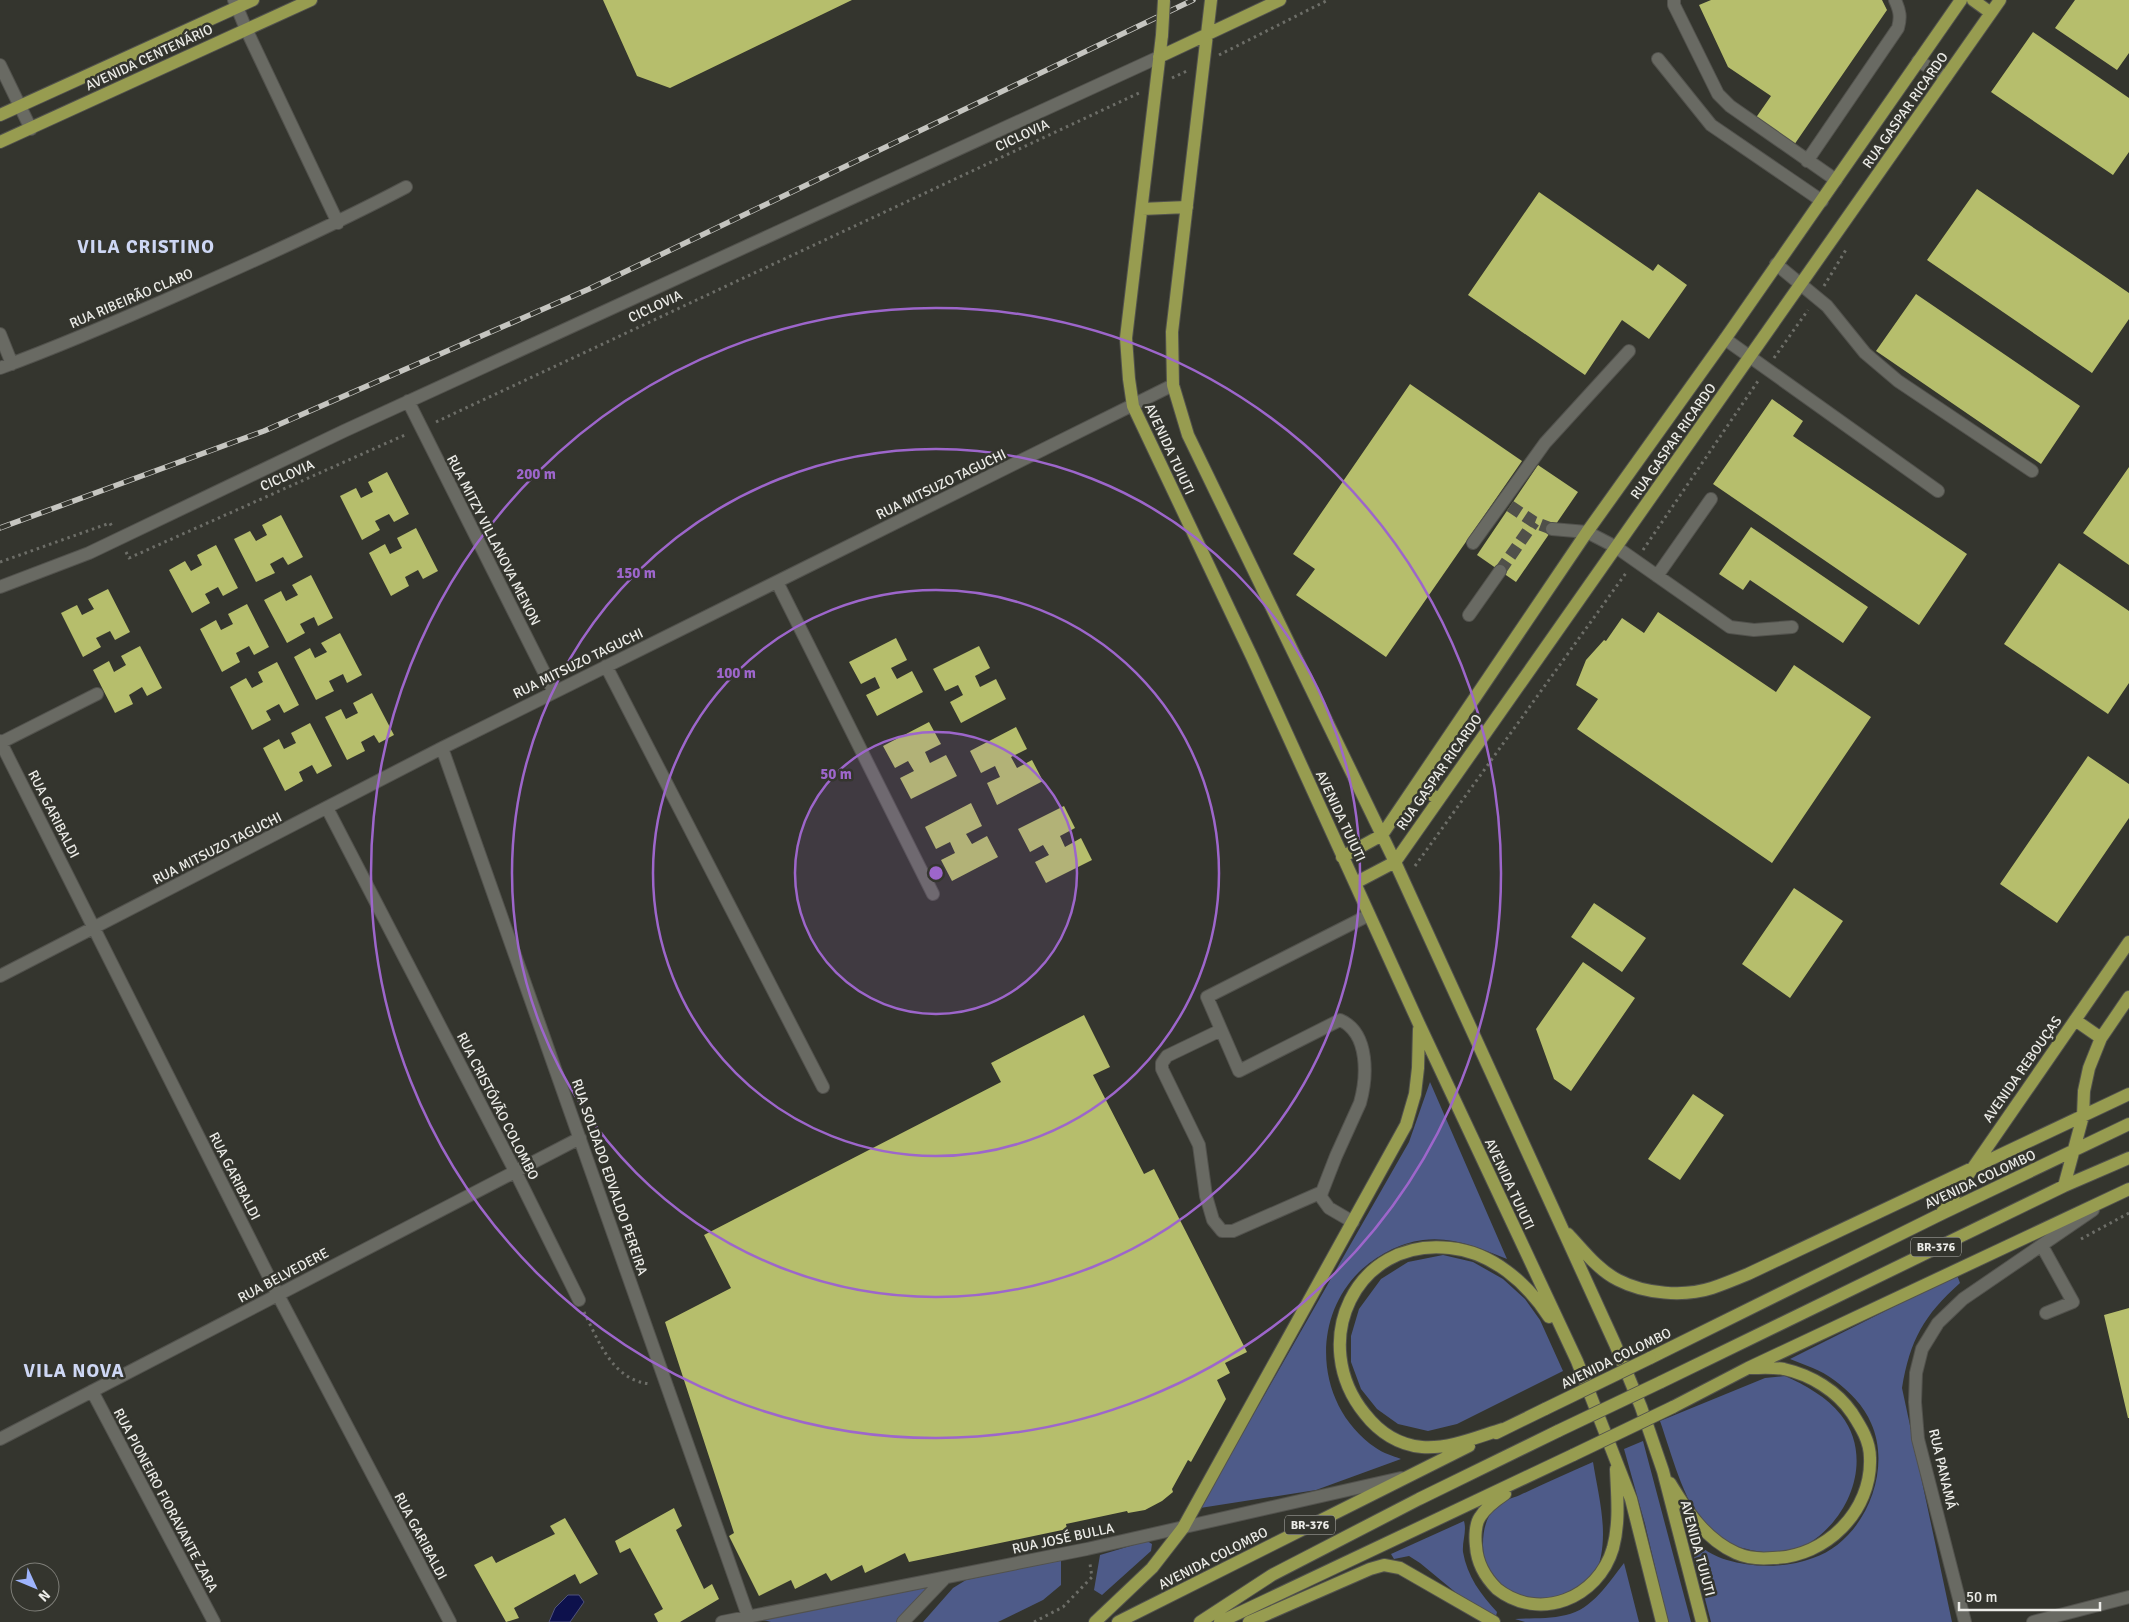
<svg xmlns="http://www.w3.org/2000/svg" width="2129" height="1622" font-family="Signika,sans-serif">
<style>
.green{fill:#4e5b89}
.water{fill:#0d114c;stroke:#50537b}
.building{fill:#b6be6c}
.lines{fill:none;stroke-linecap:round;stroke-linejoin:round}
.minor-tunnel{stroke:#50504a;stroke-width:12;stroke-dasharray:12 6;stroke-linecap:butt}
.minor-casing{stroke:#52524d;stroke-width:14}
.major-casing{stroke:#52524d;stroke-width:14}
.path{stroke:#6d6e68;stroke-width:3;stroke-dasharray:2.5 4;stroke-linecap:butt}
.minor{stroke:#696a63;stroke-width:12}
.major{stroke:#979c50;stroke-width:12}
.rail-casing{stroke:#c5c5c0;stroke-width:5.5}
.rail{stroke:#34352e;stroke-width:4;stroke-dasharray:11;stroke-linecap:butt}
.major-bridge-casing{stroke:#52524d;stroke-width:14;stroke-linecap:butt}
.major-bridge{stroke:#979c50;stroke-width:12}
.ring{fill:none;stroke:#9d66cb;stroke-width:2.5}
.labels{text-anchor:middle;stroke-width:5;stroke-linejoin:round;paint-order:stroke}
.shield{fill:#34352e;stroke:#b5b5b0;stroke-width:1}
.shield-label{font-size:12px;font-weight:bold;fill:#ecece8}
.street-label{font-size:14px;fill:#ecece8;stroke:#34352e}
.district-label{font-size:19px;font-weight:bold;letter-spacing:1px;fill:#ced7f4;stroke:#34352e}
.centre{fill:#9d66cb;stroke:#34352e;stroke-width:2.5}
.ring-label{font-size:15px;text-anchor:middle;font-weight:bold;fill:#9d66cb;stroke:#34352e;stroke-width:5;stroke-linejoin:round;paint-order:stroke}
</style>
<rect width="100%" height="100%" fill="#34352e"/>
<path class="green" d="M 1430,1082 L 1507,1259 C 1480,1248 1452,1236 1423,1240 C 1399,1243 1376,1256 1359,1272 C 1309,1322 1317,1408 1376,1448 C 1383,1453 1393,1456 1401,1459 L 1316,1490 L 1200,1508 L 1409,1142 Z
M 1443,1255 L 1473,1262 L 1503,1279 L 1525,1299 L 1540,1320 L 1563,1371 L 1457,1424 L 1428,1431 L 1398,1424 L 1377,1409 L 1361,1389 L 1351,1362 L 1351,1336 L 1359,1309 L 1381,1279 L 1408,1262 Z
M 1957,1275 L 1960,1283 C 1924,1315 1910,1340 1902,1388 L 1952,1622 L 1711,1622 L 1690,1541 C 1702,1547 1714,1557 1727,1560 C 1753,1568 1787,1568 1813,1558 C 1864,1541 1893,1471 1871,1423 C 1864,1406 1849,1391 1834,1380 C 1821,1370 1805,1365 1790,1359 Z
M 1785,1376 C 1805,1385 1827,1397 1841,1415 C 1877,1461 1846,1529 1796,1550 C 1784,1554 1759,1553 1747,1549 C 1732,1546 1718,1540 1707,1528 C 1683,1501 1672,1455 1660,1421 L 1765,1378 Z
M 1643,1441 L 1691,1622 L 1668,1622 L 1645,1524 L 1624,1449 Z
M 1593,1462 C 1598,1493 1607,1525 1601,1556 C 1588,1622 1482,1614 1483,1544 C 1483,1530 1486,1517 1496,1506 C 1501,1501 1513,1498 1520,1495 C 1544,1484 1568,1473 1593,1462 Z
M 1464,1521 C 1467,1532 1462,1541 1463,1552 C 1467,1576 1481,1595 1497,1612 L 1496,1616 L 1460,1596 L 1420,1563 L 1409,1556 L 1394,1559 L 1391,1554 Z
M 1147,1541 L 1152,1544 L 1151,1551 L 1102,1595 L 1094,1590 L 1100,1555 Z
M 1061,1559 L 1061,1585 L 1043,1600 L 998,1622 L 923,1622 L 953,1588 L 966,1580 Z
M 1624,1563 L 1639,1622 L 1525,1622 L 1515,1619 C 1532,1618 1550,1619 1566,1615 C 1592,1610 1609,1582 1624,1563 Z
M 945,1578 L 903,1622 L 771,1622 L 748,1616 Z"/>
<path class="water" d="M 568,1595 L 579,1595 L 584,1602 L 570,1622 L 549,1622 L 555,1608 Z"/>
<path class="building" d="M 603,0 L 852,0 L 670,88 L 637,76 Z
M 1711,0 L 1882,0 L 1887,10 L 1794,145 L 1755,119 L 1771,96 L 1728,67 L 1699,5 Z
M 2075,0 L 2129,0 L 2129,53 L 2117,70 L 2055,28 Z
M 2033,32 L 2129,98 L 2129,152 L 2113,175 L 1991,92 Z
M 1977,189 L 2129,293 L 2129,319 L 2092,373 L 1927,260 Z
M 1539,192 L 1653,271 L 1658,264 L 1687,285 L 1649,339 L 1622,320 L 1585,375 L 1468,295 Z
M 1916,294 L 2080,406 L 2041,464 L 1876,351 Z
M 1410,384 L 1522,461 L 1386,657 L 1296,595 L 1315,569 L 1293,554 Z
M 1772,399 L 1803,421 L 1793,436 L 1967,554 L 1919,625 L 1713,484 Z
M 1538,465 L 1578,492 L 1516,582 L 1477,555 Z
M 2129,467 L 2129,565 L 2083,533 Z
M 387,472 L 409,514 L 394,522 L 389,514 L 375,521 L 380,530 L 362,540 L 340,496 L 356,488 L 361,498 L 373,492 L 368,482 Z
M 281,515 L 303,557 L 288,565 L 283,557 L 270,564 L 275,573 L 256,582 L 234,539 L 250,531 L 256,541 L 267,535 L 262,525 Z
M 1751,527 L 1868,607 L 1843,643 L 1750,580 L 1743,590 L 1719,574 Z
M 416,528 L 438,571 L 423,579 L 418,570 L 405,577 L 409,586 L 391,596 L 369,553 L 385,544 L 390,554 L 402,548 L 397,538 Z
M 216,545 L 238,588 L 223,596 L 218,587 L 205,594 L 210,603 L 192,613 L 169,570 L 185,561 L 191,571 L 202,565 L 197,555 Z
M 2059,563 L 2129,611 L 2129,683 L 2108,714 L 2004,644 Z
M 311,575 L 333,618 L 318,626 L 314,617 L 300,624 L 305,633 L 287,643 L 264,600 L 281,591 L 286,601 L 298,595 L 292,585 Z
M 108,589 L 130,632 L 115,640 L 110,631 L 96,638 L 101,647 L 83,657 L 61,613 L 77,605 L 82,615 L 94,609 L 88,599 Z
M 247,604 L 269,647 L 254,655 L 249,646 L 236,653 L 240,662 L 222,672 L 200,629 L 216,620 L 221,630 L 233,624 L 228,614 Z
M 1658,612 L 1776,692 L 1794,665 L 1871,717 L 1772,863 L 1577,729 L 1598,699 L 1576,685 L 1586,660 L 1604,640 L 1606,641 L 1622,618 L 1644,633 Z
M 340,633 L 362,675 L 347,683 L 343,674 L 329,681 L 334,691 L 316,700 L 294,657 L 310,648 L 315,658 L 327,652 L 321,643 Z
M 896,638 L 907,660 L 891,668 L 897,679 L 912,671 L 923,692 L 877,716 L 866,695 L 880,688 L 875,677 L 861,684 L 849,662 Z
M 140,646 L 162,688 L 147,696 L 142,687 L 129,695 L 133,704 L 115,713 L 93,670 L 109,661 L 114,672 L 126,665 L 121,656 Z
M 979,646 L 990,668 L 975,676 L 980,687 L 996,679 L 1006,699 L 961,723 L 950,702 L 963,695 L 958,685 L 945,691 L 933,669 Z
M 277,662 L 299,705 L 284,713 L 279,704 L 266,711 L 271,720 L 252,730 L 230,687 L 246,678 L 252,688 L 263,682 L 258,672 Z
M 372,693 L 394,735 L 379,743 L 374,735 L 361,742 L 365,751 L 347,760 L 325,717 L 341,709 L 346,719 L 358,713 L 353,703 Z
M 929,722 L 941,744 L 925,752 L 930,763 L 946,755 L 957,776 L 911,799 L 900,778 L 914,771 L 908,761 L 895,768 L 883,746 Z
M 310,723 L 332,766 L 317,774 L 312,765 L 299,772 L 303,781 L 285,791 L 263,748 L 279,739 L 284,749 L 296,743 L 291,733 Z
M 1016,727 L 1027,749 L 1011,757 L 1017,768 L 1032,760 L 1043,781 L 997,805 L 987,783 L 1000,777 L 995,766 L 981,773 L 970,751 Z
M 2088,756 L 2129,784 L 2129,818 L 2057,923 L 2000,884 Z
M 971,803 L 982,826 L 966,834 L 972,844 L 987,836 L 998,857 L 952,881 L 941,860 L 955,853 L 950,842 L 936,849 L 925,827 Z
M 1064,806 L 1075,828 L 1060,836 L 1065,847 L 1081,838 L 1092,860 L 1046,883 L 1035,862 L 1049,855 L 1043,845 L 1030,852 L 1018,829 Z
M 1794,888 L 1843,921 L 1790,998 L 1742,964 Z
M 1594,903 L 1646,938 L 1622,972 L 1571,937 Z
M 1583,962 L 1635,998 L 1571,1091 L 1554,1079 L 1536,1029 Z
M 1084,1015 L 1110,1067 L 1093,1075 L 1144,1174 L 1154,1169 L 1247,1352 L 1225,1363 L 1230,1373 L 1217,1380 L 1226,1399 L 1191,1462 L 1188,1460 L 1172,1489 L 1173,1492 L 1162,1501 L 1145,1510 L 1128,1513 L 1127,1511 L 1066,1524 L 1067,1529 L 909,1562 L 905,1553 L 865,1573 L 862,1565 L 831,1581 L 826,1573 L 795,1589 L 791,1580 L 759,1596 L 729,1536 L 734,1533 L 665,1322 L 731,1288 L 704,1235 L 1001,1082 L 991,1063 Z
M 1693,1094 L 1724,1115 L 1680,1180 L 1648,1159 Z
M 2129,1308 L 2129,1418 L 2128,1418 L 2104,1315 Z
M 674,1508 L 682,1526 L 676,1530 L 704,1589 L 712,1584 L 719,1599 L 680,1622 L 658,1622 L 654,1614 L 663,1609 L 630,1548 L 620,1553 L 615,1541 Z
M 565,1518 L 598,1574 L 580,1584 L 575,1574 L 514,1608 L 519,1618 L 506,1622 L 474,1565 L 492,1556 L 496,1563 L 555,1534 L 550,1526 Z"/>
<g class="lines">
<path class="minor-tunnel" d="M 1510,506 L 1534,522 L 1552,529
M 1500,571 L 1534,522"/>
<g class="minor-casing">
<path id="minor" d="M 234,0 L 246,29 L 338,223
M 1674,0 L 1674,5 L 1718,94 L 1730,106 L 1836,180
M 1658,59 L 1711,125 L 1822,201
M 1918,61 L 1946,77
M 0,65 L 31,129
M 1807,161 L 1898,28 C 1901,17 1900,11 1895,0
M 1776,264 L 1827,306 L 1865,353 L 1898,381 L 2032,471
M 0,334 L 12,364
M 1725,339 L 1938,491
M 0,368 C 63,345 125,318 186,291 C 261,258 334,225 406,187
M 408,401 L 554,692
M 1552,529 L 1587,532 L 1616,547 L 1730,627 L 1754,630 L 1792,627
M 1473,543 L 1545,443 L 1629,351
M 1657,576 L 1711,499
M 777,582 L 933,894
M 0,587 L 89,553 L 344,431 L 1159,57
M 1469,615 L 1500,571
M 606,666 L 823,1087
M 0,741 L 278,1295 L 450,1622
M 0,743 L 97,694
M 442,748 L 748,1616
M 327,808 L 515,1171 L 579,1300
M 0,976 L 442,748 L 1173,385
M 1221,1030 L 1167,1056 L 1162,1063 L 1162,1069 L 1199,1145 L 1206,1196 L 1213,1220 L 1222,1231 L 1233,1231 L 1322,1192
M 1353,1222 L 1329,1208 L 1321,1197 L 1322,1192 L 1336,1156 L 1360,1103 C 1367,1078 1370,1033 1340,1020 L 1239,1071 L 1207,997 L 1369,915
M 2042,1246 L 2073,1302 L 2046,1313
M 92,1391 L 214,1622
M 0,1439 L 580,1138
M 722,1622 L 1087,1549 L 1401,1478
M 903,1622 L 945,1578
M 1965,1622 L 1918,1439 L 1915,1402 L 1916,1373 L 1922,1349 L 1938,1323 L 1963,1299 L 2093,1210
M 2033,1622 L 2129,1597"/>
</g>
<g class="major-casing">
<path id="major" d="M 1211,0 L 1172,332 L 1173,385 L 1188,435 L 1395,862 L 1615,1344 L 1641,1407 L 1663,1471 L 1702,1622
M 1973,0 L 1991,13
M 1162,35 L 1126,338 L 1129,379 L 1133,406 L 1252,657 L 1419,1024 L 1577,1361 L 1631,1499 L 1662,1622
M 1159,57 L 1280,0
M 0,115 L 253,0
M 0,142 L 311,0
M 1142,209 L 1187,207
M 1417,785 L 1438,799
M 1342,857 L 1382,835 L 1587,532 L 1725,339 L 1961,0
M 1355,883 L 1395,862 L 2000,0
M 2075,1020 L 2101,1038
M 2064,1186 L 2083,1116 L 2084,1091 L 2089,1068 L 2101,1038 L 2129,997
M 1941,1214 L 2129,942
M 1568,1234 C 1583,1250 1598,1270 1618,1280 C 1645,1294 1684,1297 1712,1288 C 1724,1284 1736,1279 1748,1274 L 2129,1094
M 1650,1358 L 1941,1214 L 2129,1124
M 1661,1382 L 2064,1186 L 2129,1158
M 1673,1407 L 1748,1368 L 2129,1189
M 1503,1429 C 1477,1437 1450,1449 1422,1447 C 1399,1445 1379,1432 1365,1414 C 1307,1343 1355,1237 1450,1248 C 1492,1252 1527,1283 1549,1317
M 1496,1433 L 1545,1409
M 1670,1483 C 1687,1511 1705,1539 1736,1553 C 1747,1558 1762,1559 1773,1558 C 1826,1557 1872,1511 1870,1458 C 1870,1441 1861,1427 1852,1413 C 1837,1391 1811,1375 1784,1369 C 1773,1367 1761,1368 1750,1368
M 1505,1494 C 1496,1500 1486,1507 1480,1517 C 1475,1524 1475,1538 1476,1546 C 1477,1563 1485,1577 1497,1589 C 1539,1622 1598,1599 1613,1548 C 1620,1522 1617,1495 1616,1469
M 1095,1622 L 1152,1568 L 1183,1528 L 1406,1125 L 1415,1094 L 1418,1068 L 1419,1029
M 1118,1622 L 1469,1446
M 1200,1622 L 1272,1575 L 1419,1499 L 1558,1431
M 1220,1622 L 1573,1455
M 1249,1622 L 1370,1569 L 1384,1565 L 1400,1568 L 1494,1622"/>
</g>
<path class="path" d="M 1219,55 L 1328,0
M 1172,78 L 1187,71
M 1824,286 L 1847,248
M 1774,358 L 1808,310
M 436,422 L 1141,92
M 1643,550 L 1758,381
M 126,552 L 129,558 L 407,434
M 0,562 L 110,523 L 112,527
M 1415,866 L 1626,573
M 2081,1239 L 2129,1213
M 584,1312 C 599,1342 613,1381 651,1384
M 1034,1622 L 1063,1607 L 1092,1577 L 1090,1564"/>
<use href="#minor" class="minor"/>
<use href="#major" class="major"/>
<g class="rail-casing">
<path id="rail" d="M 0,528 L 264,431 L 589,289 L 1193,0"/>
</g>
<use href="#rail" class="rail"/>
<g class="major-bridge-casing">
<path id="major-bridge" d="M 1162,35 L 1164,0
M 1545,1409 L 1650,1358
M 1558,1431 L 1661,1382
M 1573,1455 L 1673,1407"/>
</g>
<use href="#major-bridge" class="major-bridge"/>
</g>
<circle cx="936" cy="873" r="141" fill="#9d66cb" fill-opacity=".12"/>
<g class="ring">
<circle cx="936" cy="873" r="141"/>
<circle cx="936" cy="873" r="283"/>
<circle cx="936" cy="873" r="424"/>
<circle cx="936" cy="873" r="565"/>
</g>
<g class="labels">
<g class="shield">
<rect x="1911" y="1237.5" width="50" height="19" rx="4"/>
<rect x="1285" y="1515.5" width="50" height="19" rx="4"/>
</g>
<g class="shield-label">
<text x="1936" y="1251">BR-376</text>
<text x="1310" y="1529">BR-376</text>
</g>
<g class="street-label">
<text transform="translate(149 57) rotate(-25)" y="5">AVENIDA CENTENÁRIO</text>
<text transform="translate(1905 110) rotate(-55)" y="5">RUA GASPAR RICARDO</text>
<text transform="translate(1022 135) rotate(-25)" y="5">CICLOVIA</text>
<text transform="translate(131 298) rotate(-23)" y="5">RUA RIBEIRÃO CLARO</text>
<text transform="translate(655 306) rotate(-25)" y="5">CICLOVIA</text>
<text transform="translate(1673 441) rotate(-55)" y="5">RUA GASPAR RICARDO</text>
<text transform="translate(1170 449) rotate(65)" y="5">AVENIDA TUIUTI</text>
<text transform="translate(287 475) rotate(-24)" y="5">CICLOVIA</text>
<text transform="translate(941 484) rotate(-26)" y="5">RUA MITSUZO TAGUCHI</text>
<text transform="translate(494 540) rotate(63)" y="5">RUA MITZY VILLANOVA MENON</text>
<text transform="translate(578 663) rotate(-26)" y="5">RUA MITSUZO TAGUCHI</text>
<text transform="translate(1439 772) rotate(-55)" y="5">RUA GASPAR RICARDO</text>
<text transform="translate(54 814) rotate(63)" y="5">RUA GARIBALDI</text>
<text transform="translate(1341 816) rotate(65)" y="5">AVENIDA TUIUTI</text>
<text transform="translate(217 848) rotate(-27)" y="5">RUA MITSUZO TAGUCHI</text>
<text transform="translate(2022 1069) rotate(-55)" y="5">AVENIDA REBOUÇAS</text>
<text transform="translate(498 1106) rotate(63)" y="5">RUA CRISTÓVÃO COLOMBO</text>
<text transform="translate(235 1176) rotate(63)" y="5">RUA GARIBALDI</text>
<text transform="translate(610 1177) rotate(71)" y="5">RUA SOLDADO EDVALDO PEREIRA</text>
<text transform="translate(1980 1179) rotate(-25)" y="5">AVENIDA COLOMBO</text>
<text transform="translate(1510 1184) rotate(65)" y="5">AVENIDA TUIUTI</text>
<text transform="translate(283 1275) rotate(-28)" y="5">RUA BELVEDERE</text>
<text transform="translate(1616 1358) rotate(-26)" y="5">AVENIDA COLOMBO</text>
<text transform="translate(1943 1469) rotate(77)" y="5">RUA PANAMÁ</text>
<text transform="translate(166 1500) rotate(62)" y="5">RUA PIONEIRO FIORAVANTE ZARA</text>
<text transform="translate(421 1536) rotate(62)" y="5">RUA GARIBALDI</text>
<text transform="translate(1063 1538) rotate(-12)" y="5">RUA JOSÉ BULLA</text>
<text transform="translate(1698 1548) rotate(75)" y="5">AVENIDA TUIUTI</text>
<text transform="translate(1213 1558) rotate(-27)" y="5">AVENIDA COLOMBO</text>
</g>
<g class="district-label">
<text x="146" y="253">VILA CRISTINO</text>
<text x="74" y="1377">VILA NOVA</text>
</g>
</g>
<circle cx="936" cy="873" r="8" class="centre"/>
<g class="ring-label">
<text x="536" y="479">200 m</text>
<text x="636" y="578">150 m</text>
<text x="736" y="678">100 m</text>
<text x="836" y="779">50 m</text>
</g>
<g transform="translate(35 1587) rotate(134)"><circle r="24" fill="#34352e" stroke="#7e7e78"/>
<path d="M0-4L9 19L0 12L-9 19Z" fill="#9eb4fd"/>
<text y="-8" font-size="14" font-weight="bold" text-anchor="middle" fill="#ecece8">N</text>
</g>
<path d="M1959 1602v8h141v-8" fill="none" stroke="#ecece8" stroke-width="2.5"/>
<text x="1966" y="1602" font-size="15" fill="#ecece8" stroke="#34352e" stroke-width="4" paint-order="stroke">50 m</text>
</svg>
